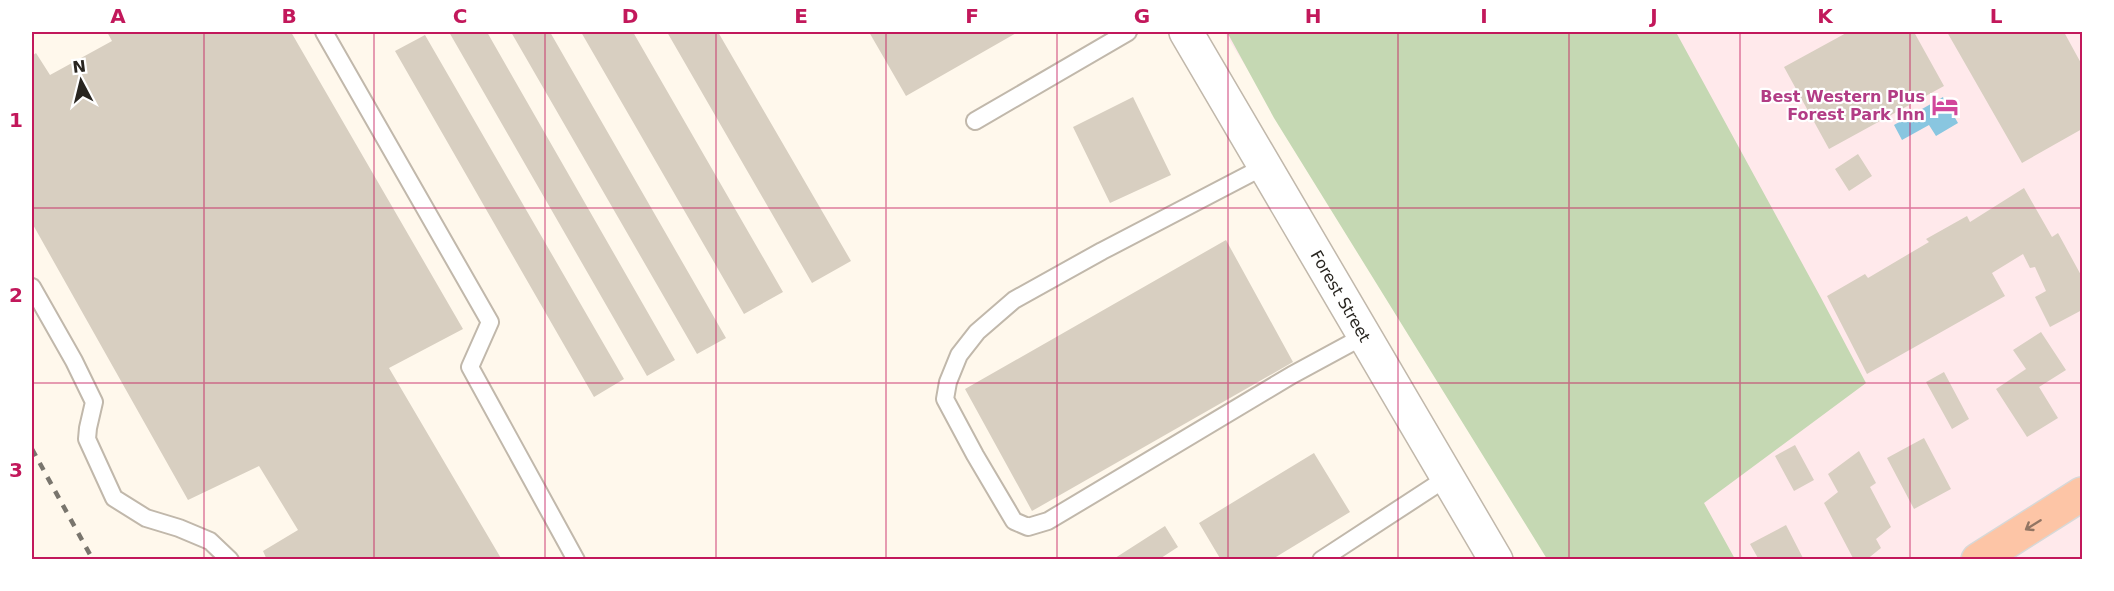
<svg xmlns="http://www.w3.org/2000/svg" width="2114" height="591" font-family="'DejaVu Sans',sans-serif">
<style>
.commercial{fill:#ffe9eb}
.green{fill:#c5d8b3}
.water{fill:#89c6e0}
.building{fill:#d8cfc1}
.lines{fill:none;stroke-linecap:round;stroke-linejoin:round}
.lane-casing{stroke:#c1b8ab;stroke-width:20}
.street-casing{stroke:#c1b8ab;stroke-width:36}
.primary-casing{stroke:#d8d8d7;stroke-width:36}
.lane{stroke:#fff;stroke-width:16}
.street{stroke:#fff;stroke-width:33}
.primary{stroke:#fdc5a6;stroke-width:33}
.rail{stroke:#79756d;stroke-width:4.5;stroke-dasharray:8 8;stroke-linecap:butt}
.oneway{stroke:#927563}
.grid{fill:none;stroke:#c2185b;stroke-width:1.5;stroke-opacity:0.55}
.labels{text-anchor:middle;stroke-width:4.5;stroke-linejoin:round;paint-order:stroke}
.hotel-label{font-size:16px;font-weight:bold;fill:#b23c85;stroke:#fff;text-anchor:end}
.street-label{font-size:16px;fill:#282520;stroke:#fff}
.neatline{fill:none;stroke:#c2185b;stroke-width:2}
.grid-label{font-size:20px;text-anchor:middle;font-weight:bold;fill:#c2185b}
</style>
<rect width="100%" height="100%" fill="#fff8ec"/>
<path class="commercial" d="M 1224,32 L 2082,32 L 2082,559 L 1557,559 Z"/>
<path class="green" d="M 1227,32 L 1680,32 L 1677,34 L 1820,296 L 1866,383 L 1704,503 L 1735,559 L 1547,559 L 1274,118 Z"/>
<path class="water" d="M 1943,97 L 1958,123 L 1936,136 L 1929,125 L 1902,140 L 1894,125 Z"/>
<path class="building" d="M 107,32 L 291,32 L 463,329 L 389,368 L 502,560 L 267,560 L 263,551 L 298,530 L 259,466 L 188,500 L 32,223 L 32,56 L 36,53 L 50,75 L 112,41 Z
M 449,32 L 487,32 L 675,360 L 647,376 Z
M 511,32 L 550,32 L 726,338 L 697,354 Z
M 581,32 L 633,32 L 783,292 L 744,314 Z
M 667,32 L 718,32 L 851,261 L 812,283 Z
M 869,32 L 1018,32 L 906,96 Z
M 1848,32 L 1914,32 L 1944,86 L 1829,149 L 1784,67 Z
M 1947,32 L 2064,32 L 2082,65 L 2082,129 L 2022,163 Z
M 425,35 L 624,379 L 594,397 L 395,51 Z
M 1133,97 L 1171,175 L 1110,203 L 1073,127 Z
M 1858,154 L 1872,176 L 1849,191 L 1835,169 Z
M 2024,188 L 2052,237 L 2058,233 L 2082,277 L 2082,310 L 2050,327 L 2035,297 L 2046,291 L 2035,267 L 2030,268 L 2023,254 L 1992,273 L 2005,296 L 1867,374 L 1827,296 L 1865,274 L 1868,278 L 1929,242 L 1926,239 L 1967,216 L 1970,222 Z
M 1226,240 L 1293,362 L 1032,511 L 965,389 Z
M 2041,332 L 2066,370 L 2039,387 L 2058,418 L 2027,437 L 1996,389 L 2026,369 L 2013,350 Z
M 1944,372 L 1969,419 L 1952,429 L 1926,382 Z
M 1924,438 L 1951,489 L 1914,509 L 1887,458 Z
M 1795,445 L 1814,480 L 1794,491 L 1775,456 Z
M 1859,451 L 1876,483 L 1870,487 L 1891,527 L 1876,539 L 1881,548 L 1866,560 L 1854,560 L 1824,503 L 1838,492 L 1828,474 Z
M 1314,453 L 1350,512 L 1271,560 L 1221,560 L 1199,523 Z
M 1786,525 L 1804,560 L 1759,560 L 1750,544 Z
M 1165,526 L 1178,547 L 1158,560 L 1112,560 Z"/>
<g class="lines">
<g class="lane-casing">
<path id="lane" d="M 324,32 L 490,322 L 470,367 L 576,560
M 975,121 L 1128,32
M 1265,166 L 1102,251 L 1014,300 L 977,332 L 959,355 L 948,382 L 945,399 L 975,455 L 1014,521 L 1028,527 L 1048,521 L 1292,375 L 1364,336
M 32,287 L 74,361 L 94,402 L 88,428 L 87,439 L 114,498 L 146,518 L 179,528 L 210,541 L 230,560
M 1321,560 L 1448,477"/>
</g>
<g class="street-casing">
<path id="street" d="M 1186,32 L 1496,560"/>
</g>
<g class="primary-casing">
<path id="primary" d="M 1978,560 L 2082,494"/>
</g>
<use href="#lane" class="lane"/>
<use href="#street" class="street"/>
<use href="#primary" class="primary"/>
<path class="rail" d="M 32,449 L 93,560"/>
</g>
<defs><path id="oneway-shaft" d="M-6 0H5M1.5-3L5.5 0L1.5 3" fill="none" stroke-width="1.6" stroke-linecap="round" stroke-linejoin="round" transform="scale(1.5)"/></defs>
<use class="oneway" href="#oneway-shaft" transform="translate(2033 525) rotate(148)"/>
<path class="grid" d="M 204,32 L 204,560M 374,32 L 374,560M 545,32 L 545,560M 716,32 L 716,560M 886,32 L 886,560M 1057,32 L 1057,560M 1228,32 L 1228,560M 1398,32 L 1398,560M 1569,32 L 1569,560M 1740,32 L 1740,560M 1910,32 L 1910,560M 32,208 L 2082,208M 32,383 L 2082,383"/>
<defs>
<g id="hotel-bare" transform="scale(2.07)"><path d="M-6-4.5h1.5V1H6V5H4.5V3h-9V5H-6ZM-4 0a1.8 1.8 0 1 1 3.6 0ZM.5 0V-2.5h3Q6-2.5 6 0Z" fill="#d1479c" stroke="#fff" stroke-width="2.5" paint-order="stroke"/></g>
</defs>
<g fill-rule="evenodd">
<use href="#hotel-bare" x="1945" y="105"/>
</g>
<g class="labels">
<g class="hotel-label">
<text x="1925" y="102">Best Western Plus<tspan x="1925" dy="18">Forest Park Inn</tspan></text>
</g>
<g class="street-label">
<text transform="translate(1341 296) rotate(60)" y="6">Forest Street</text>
</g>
</g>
<rect width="2114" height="591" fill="none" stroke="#ffffff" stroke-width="66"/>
<g transform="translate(81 81) rotate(353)" stroke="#ffffff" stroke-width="4.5" paint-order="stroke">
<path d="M0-4.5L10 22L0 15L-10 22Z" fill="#282520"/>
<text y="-9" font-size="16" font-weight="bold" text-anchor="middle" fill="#282520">N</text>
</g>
<rect x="33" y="33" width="2048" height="525" class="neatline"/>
<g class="grid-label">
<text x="118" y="23">A</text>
<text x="289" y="23">B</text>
<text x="460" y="23">C</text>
<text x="630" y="23">D</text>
<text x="801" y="23">E</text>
<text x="972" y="23">F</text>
<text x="1142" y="23">G</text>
<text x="1313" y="23">H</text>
<text x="1484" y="23">I</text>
<text x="1654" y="23">J</text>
<text x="1825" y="23">K</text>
<text x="1996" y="23">L</text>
<text x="16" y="127">1</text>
<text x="16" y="302">2</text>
<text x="16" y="477">3</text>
</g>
</svg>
